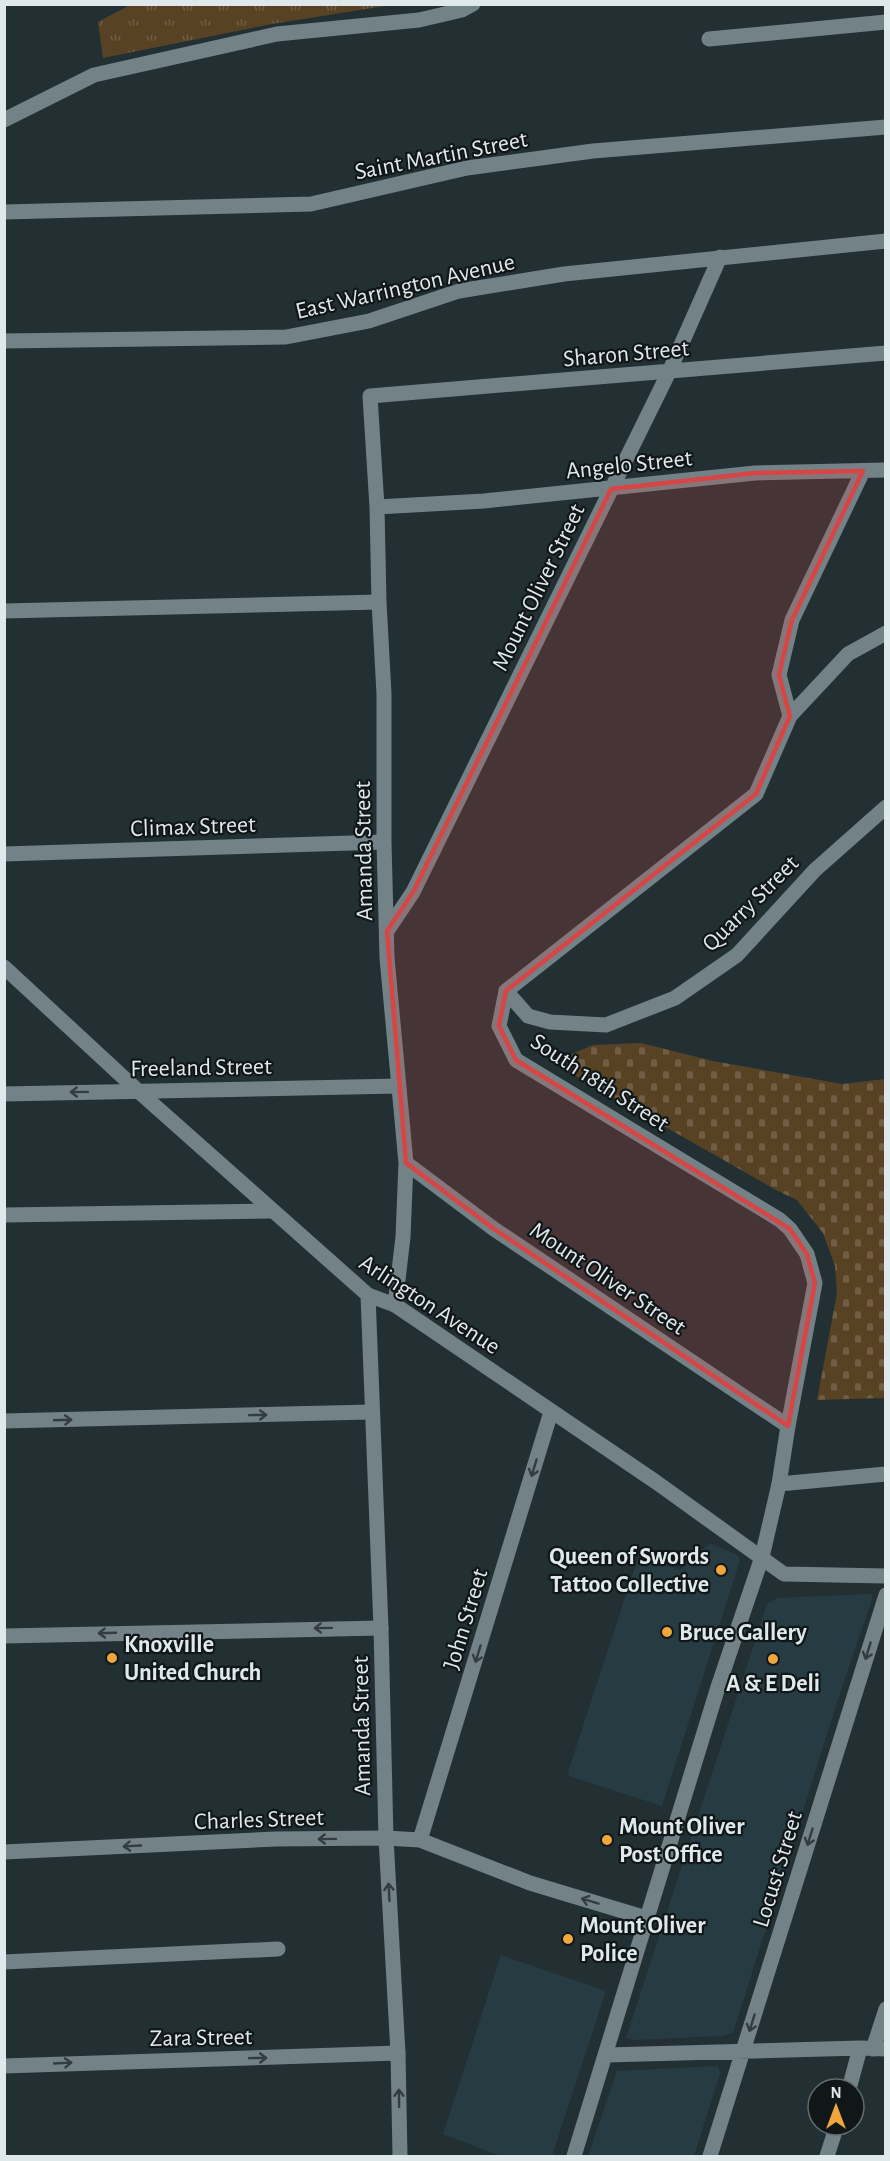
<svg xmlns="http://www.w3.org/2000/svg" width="890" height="2161" font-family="'Alegreya Sans',sans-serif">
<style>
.built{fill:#263c42}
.cemetery{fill:url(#cemetery-stones)}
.park{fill:url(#park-tufts)}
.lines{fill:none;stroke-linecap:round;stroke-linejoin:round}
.street{stroke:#728287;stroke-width:15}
.secondary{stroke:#728287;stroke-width:15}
.oneway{stroke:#333c40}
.marked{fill:#d74545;fill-opacity:0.2;stroke:#d74545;stroke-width:4.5;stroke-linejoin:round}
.poi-dot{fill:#efa73d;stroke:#111719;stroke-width:2}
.labels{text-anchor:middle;stroke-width:4.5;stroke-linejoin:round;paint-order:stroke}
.street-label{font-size:24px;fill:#dfe8eb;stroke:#111719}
.poi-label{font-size:24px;font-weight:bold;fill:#dfe8eb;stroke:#111719;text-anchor:start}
</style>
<defs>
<pattern id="cemetery-stones" width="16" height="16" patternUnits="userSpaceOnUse" patternTransform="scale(1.5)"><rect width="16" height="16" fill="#584224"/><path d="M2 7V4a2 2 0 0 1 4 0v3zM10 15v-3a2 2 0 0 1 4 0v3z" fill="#705d44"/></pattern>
<pattern id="park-tufts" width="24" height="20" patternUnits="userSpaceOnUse" patternTransform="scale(1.5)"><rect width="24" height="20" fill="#584224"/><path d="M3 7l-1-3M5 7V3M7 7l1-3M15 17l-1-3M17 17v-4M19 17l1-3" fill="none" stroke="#705d44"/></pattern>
</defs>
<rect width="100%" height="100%" fill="#223034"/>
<path class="built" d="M 710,1543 L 737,1555 L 740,1560 L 662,1806 L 569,1776 L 568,1772 L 638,1558 L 680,1570 Z
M 872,1594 L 872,1600 L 841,1690 L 733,2033 L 722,2036 L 636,2040 L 626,2038 L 767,1604 L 777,1598 Z
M 501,1955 L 606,1991 L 552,2156 L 500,2156 L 443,2134 Z
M 718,2066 L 720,2074 L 694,2156 L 588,2156 L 617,2071 Z"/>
<path class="cemetery" d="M 641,1043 L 713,1061 L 842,1084 L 885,1079 L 885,1398 L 817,1400 L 837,1293 L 835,1266 L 823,1233 L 797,1200 L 778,1191 L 567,1071 L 572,1054 L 593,1045 Z"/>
<path class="park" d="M 130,5 L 130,4 L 391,5 L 272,24 L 103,58 L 98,22 Z"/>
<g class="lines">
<path class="street" d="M 709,39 L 886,22
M 4,212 L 311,204 L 467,168 L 593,151 L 886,127
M 4,341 L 286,337 L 369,321 L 459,291 L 564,274 L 886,241
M 377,507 L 484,501 L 755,473 L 886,470
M 4,611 L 379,602
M 790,716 L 779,675 L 792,620 L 863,471
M 4,854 L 384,842
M 387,931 L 413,892 L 669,372 L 720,257
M 506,991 L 528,1016 L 550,1022 L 606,1025 L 675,998 L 737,955 L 815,870 L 886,807
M 4,1094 L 399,1086
M 406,1163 L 494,1229 L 788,1426
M 4,1215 L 271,1211
M 395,1305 L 403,1237 L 406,1163 L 387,958 L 384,842 L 384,694 L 379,602 L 377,507 L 370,396 L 886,353
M 4,1421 L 371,1412
M 779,1484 L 886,1474
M 4,1636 L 381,1628
M 420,1840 L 551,1412
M 4,1852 L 275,1839 L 386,1838 L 420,1840 L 530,1883 L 646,1918
M 4,1962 L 278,1949
M 873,2049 L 886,2009
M 606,2055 L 860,2048 L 886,2049
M 4,2066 L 398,2053
M 849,2089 L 860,2048
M 710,2156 L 886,1595
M 827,2156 L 837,2125"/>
<path class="secondary" d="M 4,120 L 94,75 L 277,34 L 419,20 L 462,10 L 473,4
M 4,967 L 137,1090 L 368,1295 L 395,1305 L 656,1482 L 784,1574 L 886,1576
M 368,1295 L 381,1628 L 386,1838 L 398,2053 L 400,2156
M 574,2156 L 718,1687 L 762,1557 L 779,1484 L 788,1426 L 815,1283 L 807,1254 L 790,1229 L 780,1220 L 516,1060 L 499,1026 L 506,991 L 756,794 L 790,716 L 848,654 L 886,633"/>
</g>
<defs><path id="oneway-shaft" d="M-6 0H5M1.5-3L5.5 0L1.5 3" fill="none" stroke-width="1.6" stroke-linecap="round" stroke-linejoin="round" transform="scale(1.5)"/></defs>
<g class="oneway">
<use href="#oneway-shaft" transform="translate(79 1092) rotate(179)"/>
<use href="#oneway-shaft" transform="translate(258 1415) rotate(-1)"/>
<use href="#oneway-shaft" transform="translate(63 1420) rotate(-2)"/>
<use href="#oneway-shaft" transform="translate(534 1468) rotate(107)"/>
<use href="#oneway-shaft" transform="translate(323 1628) rotate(179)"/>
<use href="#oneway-shaft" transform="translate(107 1633) rotate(178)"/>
<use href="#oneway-shaft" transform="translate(868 1651) rotate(107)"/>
<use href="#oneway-shaft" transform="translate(478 1654) rotate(107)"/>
<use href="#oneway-shaft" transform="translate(810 1837) rotate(107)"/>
<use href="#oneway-shaft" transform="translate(327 1839) rotate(179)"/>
<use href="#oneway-shaft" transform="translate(132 1846) rotate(177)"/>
<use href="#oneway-shaft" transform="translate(389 1892) rotate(-93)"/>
<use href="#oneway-shaft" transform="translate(590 1901) rotate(-163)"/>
<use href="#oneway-shaft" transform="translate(752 2023) rotate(107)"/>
<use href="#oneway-shaft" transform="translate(258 2058) rotate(-1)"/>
<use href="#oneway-shaft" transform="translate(63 2063) rotate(-3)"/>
<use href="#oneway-shaft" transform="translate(399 2098) rotate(-91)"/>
</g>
<path class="marked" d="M 863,471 L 792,620 L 779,675 L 790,716 L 756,794 L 506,991 L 499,1026 L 516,1060 L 790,1229 L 807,1254 L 815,1283 L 788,1426 L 494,1229 L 406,1163 L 387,931 L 413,892 L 611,489 L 755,473 Z"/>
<g class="poi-dot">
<circle cx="721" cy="1570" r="6"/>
<circle cx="667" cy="1632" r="6"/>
<circle cx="112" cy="1658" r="6"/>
<circle cx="773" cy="1659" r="6"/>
<circle cx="607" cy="1840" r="6"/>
<circle cx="568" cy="1939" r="6"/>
</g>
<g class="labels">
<g class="street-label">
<text transform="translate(441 155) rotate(-11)" y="8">Saint Martin Street</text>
<text transform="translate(405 286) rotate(-13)" y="8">East Warrington Avenue</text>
<text transform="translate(626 353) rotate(-5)" y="8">Sharon Street</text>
<text transform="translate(629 464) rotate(-6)" y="8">Angelo Street</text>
<text transform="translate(538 587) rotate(-64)" y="8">Mount Oliver Street</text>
<text transform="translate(193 826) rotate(-2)" y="8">Climax Street</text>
<text transform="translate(363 851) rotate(-91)" y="8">Amanda Street</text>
<text transform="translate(750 903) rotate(-45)" y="8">Quarry Street</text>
<text transform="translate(201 1067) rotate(-1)" y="8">Freeland Street</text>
<text transform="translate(600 1082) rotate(33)" y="8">South 18th Street</text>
<text transform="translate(608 1278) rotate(34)" y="8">Mount Oliver Street</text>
<text transform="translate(430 1304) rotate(33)" y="8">Arlington Avenue</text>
<text transform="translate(465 1619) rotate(-73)" y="8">John Street</text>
<text transform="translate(361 1726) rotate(-91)" y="8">Amanda Street</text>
<text transform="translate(259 1819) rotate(-2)" y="8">Charles Street</text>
<text transform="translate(777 1869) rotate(-73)" y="8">Locust Street</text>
<text transform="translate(201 2037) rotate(-1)" y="8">Zara Street</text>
</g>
<g class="poi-label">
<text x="709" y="1564" text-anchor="end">Queen of Swords<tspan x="709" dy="28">Tattoo Collective</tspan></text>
<text x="679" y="1640">Bruce Gallery</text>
<text x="124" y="1652">Knoxville<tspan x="124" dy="28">United Church</tspan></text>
<text x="773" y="1691" text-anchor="middle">A &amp; E Deli</text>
<text x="619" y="1834">Mount Oliver<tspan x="619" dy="28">Post Office</tspan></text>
<text x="580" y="1933">Mount Oliver<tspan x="580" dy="28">Police</tspan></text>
</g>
</g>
<rect width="890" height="2161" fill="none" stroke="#dfe8eb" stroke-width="12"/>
<g transform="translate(836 2107)"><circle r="28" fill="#111719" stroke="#636b6d" stroke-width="1.5"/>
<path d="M0-4.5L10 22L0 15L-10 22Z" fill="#efa73d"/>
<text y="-9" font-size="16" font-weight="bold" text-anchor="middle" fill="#dfe8eb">N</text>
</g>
</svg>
